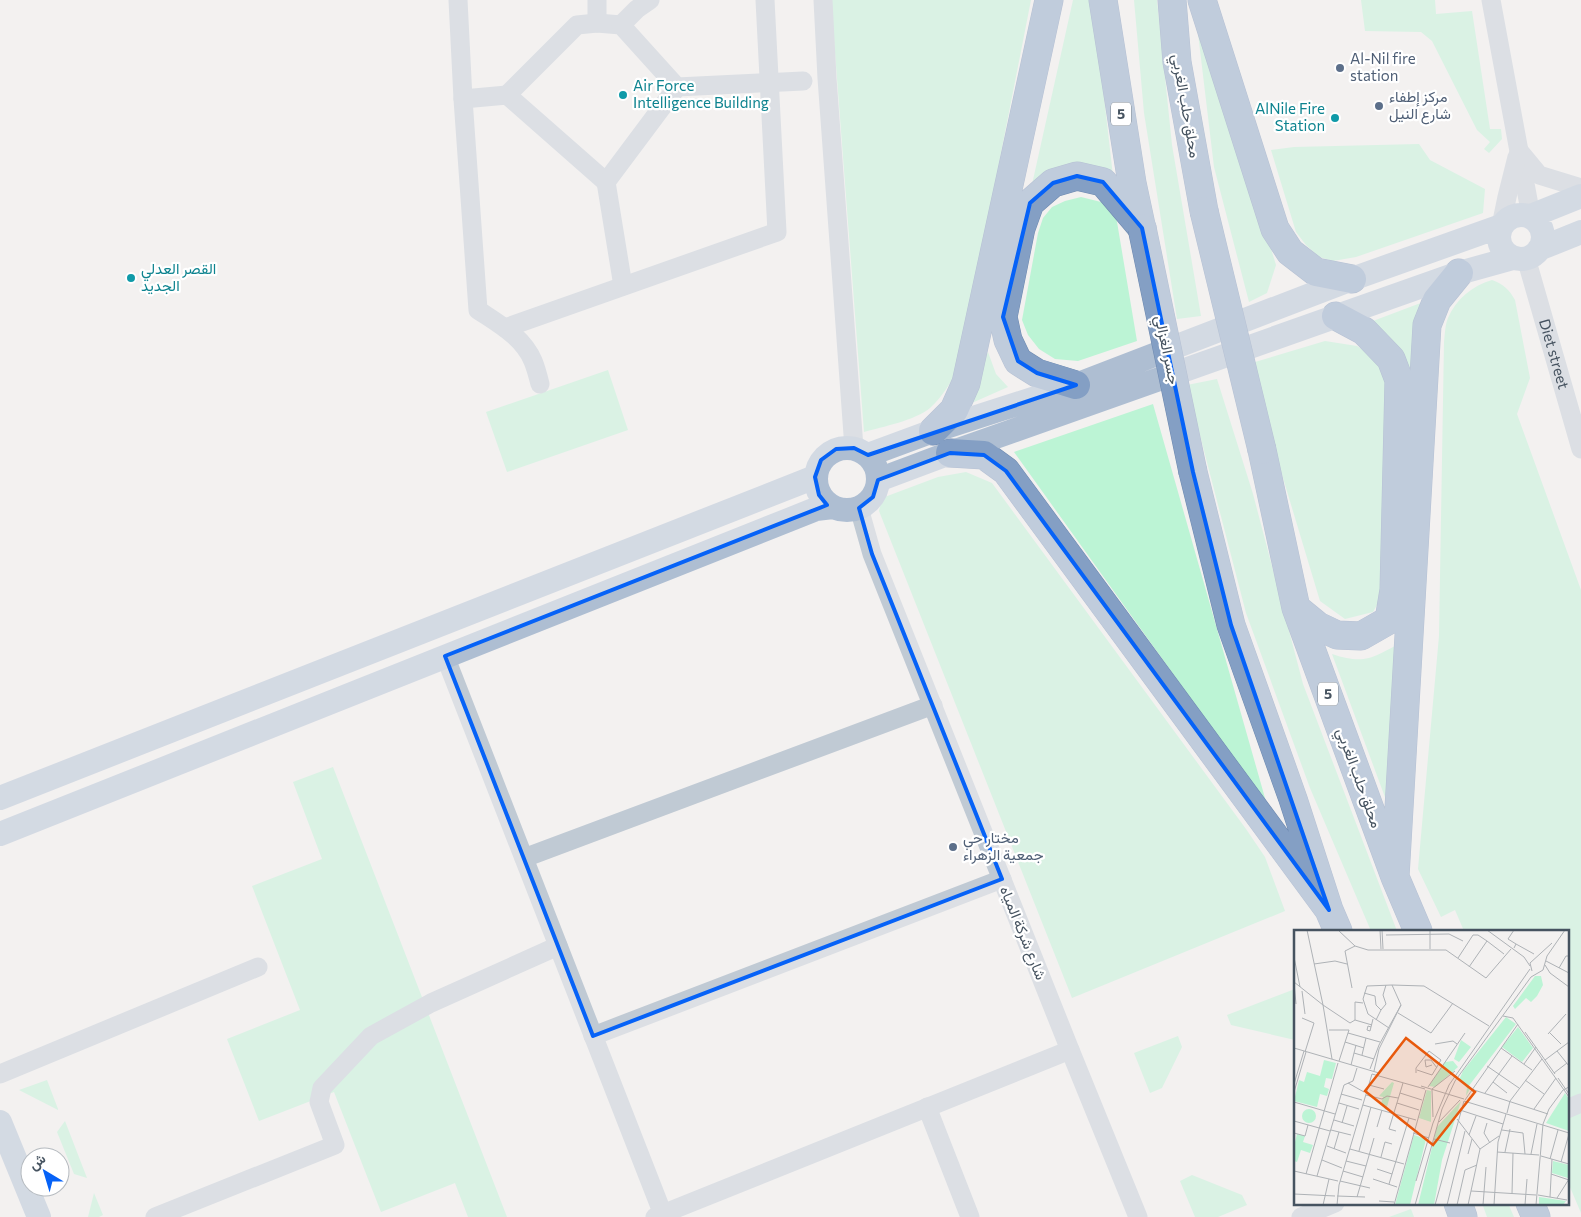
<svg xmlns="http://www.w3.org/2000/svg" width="1581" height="1217" font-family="Commissioner,Vazirmatn,sans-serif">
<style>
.green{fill:#bcf4d5}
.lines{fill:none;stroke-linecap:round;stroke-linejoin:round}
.highway-casing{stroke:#6f8ab0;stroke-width:29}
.minor{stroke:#c0cad4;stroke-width:19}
.major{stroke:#aebed2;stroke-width:24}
.highway{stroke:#849fc4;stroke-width:28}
.highway-bridge-casing{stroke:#6f8ab0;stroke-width:29;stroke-linecap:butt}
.highway-bridge{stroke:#849fc4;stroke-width:28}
.marked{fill:none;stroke:#0662f7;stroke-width:4;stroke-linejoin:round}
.service-dot{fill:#5c6f8a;stroke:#fff;stroke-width:2}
.culture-dot{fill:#0f9aa8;stroke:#fff;stroke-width:2}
.labels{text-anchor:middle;stroke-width:4.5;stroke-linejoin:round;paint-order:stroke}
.shield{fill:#fff;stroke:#7e8790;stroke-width:1}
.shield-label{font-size:14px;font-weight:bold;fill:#465360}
.service-label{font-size:15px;fill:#4e5e75;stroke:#fff;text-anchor:start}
.culture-label{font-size:15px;fill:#0d838f;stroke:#fff;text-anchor:start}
.street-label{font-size:15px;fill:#465360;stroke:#fff}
.inset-road{fill:none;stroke:#aeb2b6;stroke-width:1}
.view{fill:#e8590c;fill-opacity:0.15;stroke:#e8590c;stroke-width:2.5}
.inset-edge{fill:none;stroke:#465360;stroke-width:2.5}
</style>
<rect width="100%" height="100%" fill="#f3f1f0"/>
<path class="green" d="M 831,0 L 1031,0 L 959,367 C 951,382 943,396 930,408 C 916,420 882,427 864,432 Z
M 1073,0 L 1093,0 L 1113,176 L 1031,189 Z
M 1134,0 L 1157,0 L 1172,145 L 1201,316 L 1177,319 L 1144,113 Z
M 1194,0 L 1276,265 L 1267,293 L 1249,302 L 1214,167 Z
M 1361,0 L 1435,0 L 1436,14 L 1472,11 L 1490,129 L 1501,129 L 1502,139 L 1489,153 L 1484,149 L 1490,142 L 1477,130 L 1432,41 L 1421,32 L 1365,31 Z
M 1419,144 L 1430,160 L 1485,189 L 1483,213 L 1356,257 L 1333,261 L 1319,257 L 1306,245 L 1296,232 L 1271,150 L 1294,147 Z
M 1081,197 L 1101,202 L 1116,216 L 1137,341 L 1078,361 L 1055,359 L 1039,349 L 1028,335 L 1022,320 L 1038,233 L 1043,218 L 1052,207 L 1065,201 Z
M 1492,280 C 1503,284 1509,289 1515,300 L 1530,378 L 1517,414 L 1581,590 L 1581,1213 L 1567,1180 L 1567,931 L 1464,931 L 1455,910 L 1441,917 L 1418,869 L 1439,636 L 1444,342 C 1445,334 1445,325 1448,318 C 1456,299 1472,286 1492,280 Z
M 1426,301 L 1415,321 L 1412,347 L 1412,374 L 1400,353 L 1365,324 Z
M 1325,341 L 1357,346 L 1378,360 L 1393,380 L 1381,598 L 1373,612 L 1345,619 L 1320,601 L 1280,468 L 1255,362 Z
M 988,352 L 996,374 L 1008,387 L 965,406 Z
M 608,370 L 628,430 L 507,472 L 486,412 Z
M 1217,379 L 1253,494 L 1303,684 L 1397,931 L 1371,931 L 1310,788 L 1246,613 L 1187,385 Z
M 1153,404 L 1267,805 L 1014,452 Z
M 966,472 L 992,483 L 1246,829 L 1265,857 L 1285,911 L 1072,998 L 879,511 L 882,498 L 938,477 Z
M 1405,641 L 1389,808 L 1332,654 C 1367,666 1374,656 1405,641 Z
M 333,767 L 507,1217 L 468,1217 L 455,1183 L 381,1212 L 334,1092 L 259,1121 L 227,1039 L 300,1010 L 252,886 L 322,859 L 293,782 Z
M 1295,989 L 1295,1040 L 1231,1025 L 1227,1015 Z
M 1178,1036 L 1182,1047 L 1162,1088 L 1150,1093 L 1134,1053 Z
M 47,1080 L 58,1109 L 58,1110 L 19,1090 Z
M 65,1121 L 87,1178 L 74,1174 L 57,1132 Z
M 1192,1175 L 1242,1195 L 1247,1205 L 1218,1217 L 1195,1217 L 1180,1181 Z
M 94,1193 L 103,1215 L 99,1217 L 88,1217 Z
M 1482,1203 L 1508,1203 L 1514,1217 L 1487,1217 Z
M 1411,1209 L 1414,1217 L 1389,1217 Z"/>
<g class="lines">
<g class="highway-casing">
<path id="highway" d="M 1103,0 L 1132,183 L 1141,225
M 1172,0 L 1177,62 L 1204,211
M 1202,0 L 1275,229 L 1290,252 L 1316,272 L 1352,279
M 1076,385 L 1037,373 L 1018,361 L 1008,340 L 1003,317 L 1021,228 L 1030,203 L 1053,183 L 1077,176 L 1103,182 L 1142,228
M 933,431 L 954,410 L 966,383 L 1049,0
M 1262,450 L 1296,608 L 1395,877 L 1418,931
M 950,453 L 984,455 L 1006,471 L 1329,910
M 1193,472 L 1231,625 L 1293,799 L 1329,910 L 1338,931
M 1296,608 L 1318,626 L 1337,635 L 1361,636 L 1389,620 L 1394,590 L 1399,380 L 1391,359 L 1364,331 L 1336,316
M 1395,877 L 1427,325 L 1437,300 L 1459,273
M 1458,1203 L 1463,1217
M 1530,1203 L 1536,1217"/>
</g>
<g class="minor">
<path d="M 458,0 L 463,99 L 478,310 C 499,324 523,337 533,361 C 536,368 538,376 540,384"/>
<path d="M 597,0 L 597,23"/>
<path d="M 823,0 L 827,78 L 854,448"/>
<path d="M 1491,0 L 1531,216"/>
<path d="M 597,23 L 621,25 L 677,87 L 606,182 L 507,95 L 577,25 Z"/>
<path d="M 621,25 L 637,9 L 650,0"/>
<path d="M 677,87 L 803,81"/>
<path d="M 463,99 L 507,95"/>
<path d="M 1520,152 L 1539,175 L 1581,188"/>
<path d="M 606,182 L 623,286"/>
<path d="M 1501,226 L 1507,197 L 1517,157"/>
<path id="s1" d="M 1526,258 L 1581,449"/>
<path d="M 505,328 L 777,232 L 765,0"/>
<path d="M 859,508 L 872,554 L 1070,1050 L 1138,1217"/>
<path d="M 445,656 L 664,1217"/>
<path d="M 524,858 L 933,705"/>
<path d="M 593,1036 L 1002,879"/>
<path d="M 0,1074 L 258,967"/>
<path d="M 927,1107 L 970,1217"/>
<path d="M 1567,1109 L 1581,1103"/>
<path d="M 155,1217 L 335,1145 L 319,1102 L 322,1088 L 371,1036 L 431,1003 L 558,946"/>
<path d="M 655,1217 L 1070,1050"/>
<path d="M 1301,1217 L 1335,1203"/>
</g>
<path class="major" d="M1499 237a22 22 0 1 1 44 0a22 22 0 1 1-44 0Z
M 1531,216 L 1581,196
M 1539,249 L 1581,232
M816 479a31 31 0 1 1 62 0a31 31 0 1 1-62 0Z
M 868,455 L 933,431 L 1076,385 L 1352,279 L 1501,226
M 878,480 L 950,453 L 1459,273 L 1513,258
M 0,798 L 815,477
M 0,834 L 816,509 L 833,507
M 0,1122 L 39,1217"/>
<use href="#highway" class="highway"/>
<g class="highway-bridge-casing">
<path id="highway-bridge" d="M 1204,211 L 1262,450
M 1142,228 L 1193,472"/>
</g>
<use href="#highway-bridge" class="highway-bridge"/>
</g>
<path d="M0 0H1581V1217H0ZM 1077,176 L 1103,182 L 1142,228 L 1193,472 L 1231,625 L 1329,910 L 1006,471 L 984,455 L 950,453 L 878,480 L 873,497 L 859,508 L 872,554 L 1002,879 L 593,1036 L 445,656 L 827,505 L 819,495 L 815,477 L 821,460 L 836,449 L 854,448 L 868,455 L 1076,385 L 1037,373 L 1018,361 L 1003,317 L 1030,203 L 1053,183 Z" fill="#f3f1f0" fill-opacity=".55" fill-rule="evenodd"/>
<path class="marked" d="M 1077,176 L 1103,182 L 1142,228 L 1193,472 L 1231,625 L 1329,910 L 1006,471 L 984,455 L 950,453 L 878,480 L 873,497 L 859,508 L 872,554 L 1002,879 L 593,1036 L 445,656 L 827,505 L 819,495 L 815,477 L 821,460 L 836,449 L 854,448 L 868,455 L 1076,385 L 1037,373 L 1018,361 L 1003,317 L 1030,203 L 1053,183 Z"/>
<g class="service-dot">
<circle cx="1340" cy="68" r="5"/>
<circle cx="1379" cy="106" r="5"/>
<circle cx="953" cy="847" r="5"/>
</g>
<g class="culture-dot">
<circle cx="623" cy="95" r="5"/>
<circle cx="1335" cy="118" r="5"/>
<circle cx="131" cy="278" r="5"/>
</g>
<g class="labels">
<g class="shield">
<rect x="1111" y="102.5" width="20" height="23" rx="4"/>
<rect x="1318" y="682.5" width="20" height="23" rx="4"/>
</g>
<g class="shield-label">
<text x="1121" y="119">5</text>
<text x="1328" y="699">5</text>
</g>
<g class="service-label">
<text x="1350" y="64">Al-Nil fire<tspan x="1350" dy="17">station</tspan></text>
<text x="1389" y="102">مركز إطفاء<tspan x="1389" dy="17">شارع النيل</tspan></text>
<text x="963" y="843">مختار حي<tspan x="963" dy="17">جمعية الزهراء</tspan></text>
</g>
<g class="culture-label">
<text x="633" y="91">Air Force<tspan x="633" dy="17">Intelligence Building</tspan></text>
<text x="1325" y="114" text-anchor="end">AlNile Fire<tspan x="1325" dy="17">Station</tspan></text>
<text x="141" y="274">القصر العدلي<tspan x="141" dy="17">الجديد</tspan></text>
</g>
<g class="street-label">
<text transform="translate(1186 106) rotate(80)" y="5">محلق حلب الغربي</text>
<text transform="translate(1167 350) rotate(78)" y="5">جسر الغزالي</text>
<text dy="5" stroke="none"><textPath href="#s1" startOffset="100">Diet street</textPath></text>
<text transform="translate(1359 778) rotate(70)" y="5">محلق حلب الغربي</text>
<text transform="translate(1023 933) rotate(68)" y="5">شارع شركة المياه</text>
</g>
</g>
<g transform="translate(1294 930)">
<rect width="275" height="275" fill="#f3f1f0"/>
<path d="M 241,46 L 247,46 L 249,55 L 243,66 L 237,72 L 232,68 L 221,79 L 219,76 ZM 212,87 L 222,94 L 174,157 L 176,159 L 172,166 L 173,158 L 165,150 L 169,141 ZM 224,97 L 239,118 L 228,132 L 208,117 ZM 167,110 L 177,117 L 165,132 L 160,129 ZM 30,130 L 42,133 L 38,149 L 32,148 L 30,157 L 35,159 L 33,166 L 26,164 L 23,177 L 0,171 L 5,150 L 10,152 L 13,142 L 26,146 ZM 159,131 L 164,137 L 141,157 L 135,156 L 151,132 ZM 98,152 L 100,153 L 92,180 L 87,174 L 89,167 L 85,166 ZM 133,160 L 137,161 L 137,192 L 125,188 ZM 271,163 L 275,169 L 275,201 L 252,193 ZM 167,171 L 148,230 L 140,275 L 124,275 L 143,197 ZM8 186a7 7 0 1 1 14 0a7 7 0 1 1-14 0ZM 3,204 L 11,206 L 9,212 L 19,215 L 16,223 L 7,220 L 3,232 L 0,231 L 0,216 ZM 120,205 L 132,209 L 116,275 L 101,275 ZM 259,231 L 275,235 L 274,248 L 258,243 ZM 245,267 L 272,271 L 269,275 L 245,275 Z" fill="#bcf4d5"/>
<path class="inset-road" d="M 13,0 L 29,75 L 56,93 L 61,90 L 61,72 L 69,73M 44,0 L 61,16 L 74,20 L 152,20 L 192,48 L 217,19M 86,0 L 87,19M 88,0 L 89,19M 136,0 L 136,19M 193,0 L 230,27 L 236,36M 92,5 L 155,4 L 169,11M 193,11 L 210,24M 222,14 L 240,24M 220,18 L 222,14 L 214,9 L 220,0M 0,27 L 6,57M 164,28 L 179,5 L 184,5 L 193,11 L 175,37M 252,31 L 275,43M 20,34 L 41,31 L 53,34M 251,35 L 256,43 L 275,57M 265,38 L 272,26 L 275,26M 238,41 L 236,33 L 258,13M 0,52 L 29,75 L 38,129M 0,53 L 2,74M 58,58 L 51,21 L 61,16M 8,61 L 11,84M 70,63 L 81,66 L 82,75 L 87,80 L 82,90M 107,75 L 98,55 L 130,56 L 195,96M 87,80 L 92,74 L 89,65 L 92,55M 104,83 L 137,103 L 159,73M 209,86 L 219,88 L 275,167M 8,88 L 20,93 L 11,122M 61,90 L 78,95M 77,97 L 74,96 L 73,100 L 76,101 L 79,89M 95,98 L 74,84 L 69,69 L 73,56 L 98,55M 35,100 L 55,100 L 54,103M 231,102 L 261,144M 255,102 L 267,114M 254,104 L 272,84M 51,112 L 70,118M 141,114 L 159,111 L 163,114M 0,118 L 85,143M 207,118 L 238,140M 263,121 L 275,136M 60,123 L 80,129M 68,125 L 72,108M 251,130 L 275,112M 45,131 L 54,103 L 86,112M 230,134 L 242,117M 57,135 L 62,115M 138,135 L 132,137 L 131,130 L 137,130 L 143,138M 193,136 L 225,158M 76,139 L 85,115 L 107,75 L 85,119 L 80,141M 122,143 L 122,138 L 135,121 L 147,130 L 138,145 L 123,140M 260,143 L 273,133M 264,148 L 275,164M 231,150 L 250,164M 199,152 L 213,163M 54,153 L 70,162M 0,154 L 10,121M 75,155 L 90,159M 127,156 L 170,169M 134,157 L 171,103M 138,159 L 161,141M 177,159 L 254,184M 138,160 L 139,187M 0,162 L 12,122M 106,163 L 128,170M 191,163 L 218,126M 47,164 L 68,170M 72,165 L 88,169 L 93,166 L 104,168M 171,170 L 224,94M 170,171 L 275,203M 0,172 L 41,184M 45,173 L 65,179M 103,173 L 125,180M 69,175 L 122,190M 240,179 L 262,148M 166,180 L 209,194M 213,183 L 216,171 L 248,129M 163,189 L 186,219 L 205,206M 40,190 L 60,196M 0,191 L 36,201M 145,192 L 166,170M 48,193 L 53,176M 193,193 L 190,203 L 196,213M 83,197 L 88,180M 37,200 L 57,205M 208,200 L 229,203 L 231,224M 102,201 L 95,199 L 109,153M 0,203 L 11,206 L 14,195M 119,203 L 135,208M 175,205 L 182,186M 140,209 L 156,213M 33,216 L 52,223M 40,219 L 45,202M 56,219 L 110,234M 65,221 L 77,177M 203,222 L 245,225M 211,222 L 216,199M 174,224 L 178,209M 237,224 L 243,194M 247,226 L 275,234M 87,227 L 91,212 L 98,214M 256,229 L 264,200M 28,230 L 48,238M 52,231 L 72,236 L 80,208M 267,232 L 275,204M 83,239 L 98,244M 0,241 L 44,251M 49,241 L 69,247M 12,244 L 44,133M 257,244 L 275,250M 23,246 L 50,155 L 59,151 L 63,138M 79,249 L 103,257M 46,251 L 76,258M 122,251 L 139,193 L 155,155 L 236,39M 95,254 L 115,188M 177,261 L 242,265M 0,264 L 41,266M 218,264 L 219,223M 244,265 L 273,270M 43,266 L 71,267M 63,267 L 72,236M 256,267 L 258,229M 263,268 L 275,249M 85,271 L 100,272M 29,275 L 35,249M 43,275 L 45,255 L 78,144 L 131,159M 100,275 L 132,160M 121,275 L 148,179 L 161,151 L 237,47 L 249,40 L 253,26 L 271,0M 141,275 L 170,171M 153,275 L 171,201M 163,275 L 171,240 L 183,235M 174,275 L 186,219M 189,275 L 192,237M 200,275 L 204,212 L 212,184M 231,275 L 233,249M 242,275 L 249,194 L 255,179 L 269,160 L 275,157"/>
<path class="view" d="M 112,108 L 181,162 L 139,215 L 71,161 Z"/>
<rect width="275" height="275" class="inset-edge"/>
</g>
<g transform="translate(45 1172) rotate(322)"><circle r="24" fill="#ffffff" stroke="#b5babf"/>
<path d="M0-4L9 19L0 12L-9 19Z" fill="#0662f7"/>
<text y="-8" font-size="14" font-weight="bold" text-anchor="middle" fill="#465360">ش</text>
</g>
</svg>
